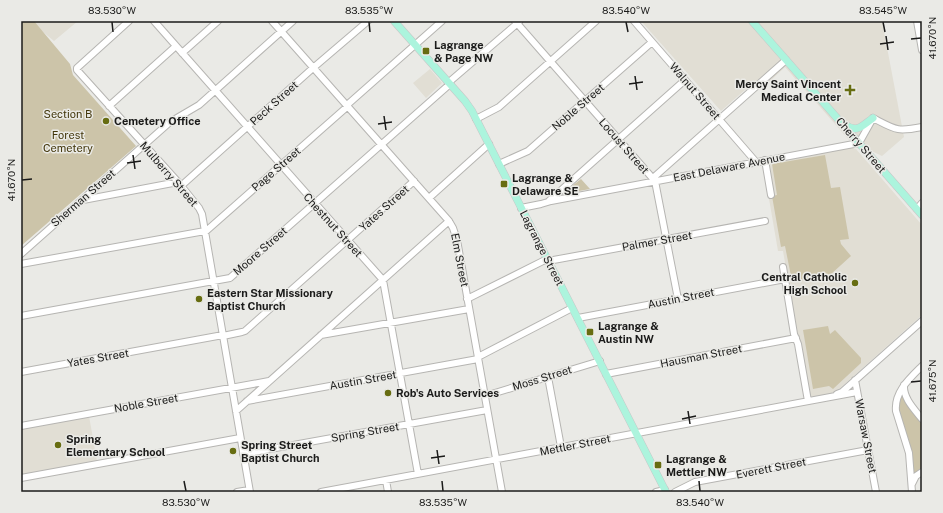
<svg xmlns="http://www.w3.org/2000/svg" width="943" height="513" font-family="'Public Sans',sans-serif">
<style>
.built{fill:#e1ded4}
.green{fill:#ccc4a9}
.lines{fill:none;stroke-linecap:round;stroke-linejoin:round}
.minor-casing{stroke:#b6b5b2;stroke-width:8}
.major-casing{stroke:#c8c8c8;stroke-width:8}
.minor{stroke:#fff;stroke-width:6}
.major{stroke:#acf4dd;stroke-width:7}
.ticks{fill:none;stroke:#1b1b1a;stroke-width:1.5}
.poi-dot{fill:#676d11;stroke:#eaeae6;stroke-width:1.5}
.labels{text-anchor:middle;stroke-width:3;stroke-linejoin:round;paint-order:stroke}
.poi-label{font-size:11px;font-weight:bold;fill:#1b1b1a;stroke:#eaeae6;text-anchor:start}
.street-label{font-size:11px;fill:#1b1b1a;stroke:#eaeae6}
.park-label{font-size:11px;fill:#42360a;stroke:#eaeae6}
.neatline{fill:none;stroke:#1b1b1a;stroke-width:1.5}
.ticks-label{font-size:10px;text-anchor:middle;fill:#1b1b1a}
</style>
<rect width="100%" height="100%" fill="#eaeae6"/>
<path class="built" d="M 30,21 L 78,21 L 54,41 Z
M 641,21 L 882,21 L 904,137 L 882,156 L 849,140 L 785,67 L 763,88 L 755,81 L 721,111 Z
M 430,69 L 442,83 L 426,98 L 413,83 Z
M 850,147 L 856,149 L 922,225 L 922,315 L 838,390 L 830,394 L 810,397 L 797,333 L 783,251 L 778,251 L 768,193 L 768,163 L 769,162 Z
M 89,416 L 97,461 L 21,475 L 21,428 Z"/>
<path class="green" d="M 21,21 L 34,21 L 70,64 L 73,75 L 136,146 L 21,246 Z
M 825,155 L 831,188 L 840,187 L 849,239 L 840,240 L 841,244 L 851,256 L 830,275 L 792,281 L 785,246 L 781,247 L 772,196 L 777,195 L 772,164 Z
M 581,179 L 590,189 L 568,193 L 568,189 Z
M 828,326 L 830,334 L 835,330 L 861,358 L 861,363 L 833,389 L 829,386 L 813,389 L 803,330 Z
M 901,393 L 922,421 L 922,470 L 913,475 L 898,410 Z"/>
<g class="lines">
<g class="minor-casing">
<path id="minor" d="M 129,21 L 77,68 L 77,70 L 178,182 L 199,208 L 202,214 L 250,492
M 154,21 L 383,280 L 418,474
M 272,21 L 449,221 L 453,228 L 457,240 L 502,492
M 515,21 L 655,181 L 678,299
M 634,21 L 756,162
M 917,21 L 922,50
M 182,53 L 218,21
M 448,83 L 519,22
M 347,105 L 442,21
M 109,106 L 176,46
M 476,119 L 499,107 L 596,21
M 765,160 L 771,195
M 499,164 L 528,151 L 652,42
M 653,178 L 786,60
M 181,186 L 313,68 L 368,21
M 429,198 L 489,144
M 83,200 L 178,182
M 549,201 L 685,80
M 521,208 L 541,204 L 551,201 L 859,143 L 873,118 C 896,130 897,132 922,127
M 917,209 L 922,203
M 205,232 L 348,106
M 21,254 L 170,122 L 199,105 L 293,21
M 548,261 L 765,221
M 21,264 L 205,231
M 783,267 L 794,334 L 798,344 L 808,401
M 467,299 L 547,259
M 21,316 L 230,278 L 450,84
M 578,318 L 785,279
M 321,335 L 469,309
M 223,336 L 242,332 L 245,331 L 414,181
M 478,357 L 572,308
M 21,372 L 223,335
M 606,374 L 796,338
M 548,377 L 561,447
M 855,380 L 876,492
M 904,385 C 903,398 914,409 922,419
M 837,394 L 842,392 L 922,321
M 485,396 L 600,361
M 247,401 L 478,359
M 236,411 L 449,221
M 21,426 L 269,381
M 243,454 L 487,410
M 21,478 L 240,438
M 386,480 L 388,492
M 912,484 L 916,476 L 922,472
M 237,492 L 249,490
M 321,492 L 857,392
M 656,492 L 665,490
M 675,492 L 695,482 L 868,450
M 912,492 L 909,453 L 896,411 C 894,392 910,378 922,366"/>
</g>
<g class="major-casing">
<path id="major" d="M 394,21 L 465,101 L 472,111 L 666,492
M 752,21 L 922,215
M 846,125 C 857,134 864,124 873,118"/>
</g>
<use href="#minor" class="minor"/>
<use href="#major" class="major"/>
</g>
<path class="ticks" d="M 112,22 L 113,32M 369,22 L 370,32M 626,22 L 628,32M 883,22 L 885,32M 886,36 L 888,50M 911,39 L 921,38M 880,44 L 894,42M 635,76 L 637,90M 629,84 L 643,82M 384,116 L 386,130M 378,124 L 392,122M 133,155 L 135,169M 127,163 L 141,161M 22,180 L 32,179M 911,382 L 921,381M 688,411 L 690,424M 682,419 L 696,416M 437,450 L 439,464M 431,458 L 445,456M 184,481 L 186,491M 442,481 L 443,491M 699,481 L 700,491"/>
<g class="poi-dot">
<rect x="422" y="47" width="8" height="8" rx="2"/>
<path d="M848 84h4v4h4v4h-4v4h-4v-4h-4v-4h4z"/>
<circle cx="106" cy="121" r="4"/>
<rect x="500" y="180" width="8" height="8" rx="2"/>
<circle cx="855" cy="283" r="4"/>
<circle cx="199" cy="299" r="4"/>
<rect x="586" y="328" width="8" height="8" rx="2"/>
<circle cx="388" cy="393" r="4"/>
<circle cx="58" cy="445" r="4"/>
<circle cx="233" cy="451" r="4"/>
<rect x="654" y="461" width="8" height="8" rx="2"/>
</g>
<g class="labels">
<g class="poi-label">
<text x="434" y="49">Lagrange<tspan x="434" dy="13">&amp; Page NW</tspan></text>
<text x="841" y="88" text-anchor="end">Mercy Saint Vincent<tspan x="841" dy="13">Medical Center</tspan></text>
<text x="114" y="125">Cemetery Office</text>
<text x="512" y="182">Lagrange &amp;<tspan x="512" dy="13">Delaware SE</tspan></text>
<text x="847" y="281" text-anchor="end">Central Catholic<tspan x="847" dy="13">High School</tspan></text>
<text x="207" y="297">Eastern Star Missionary<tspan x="207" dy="13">Baptist Church</tspan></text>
<text x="598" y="330">Lagrange &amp;<tspan x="598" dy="13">Austin NW</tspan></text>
<text x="396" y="397">Rob's Auto Services</text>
<text x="66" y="443">Spring<tspan x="66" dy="13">Elementary School</tspan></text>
<text x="241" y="449">Spring Street<tspan x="241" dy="13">Baptist Church</tspan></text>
<text x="666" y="463">Lagrange &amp;<tspan x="666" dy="13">Mettler NW</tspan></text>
</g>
<g class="street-label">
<text transform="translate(695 91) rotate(49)" y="4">Walnut Street</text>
<text transform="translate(274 103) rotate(-42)" y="4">Peck Street</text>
<text transform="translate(578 107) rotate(-41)" y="4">Noble Street</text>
<text transform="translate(861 145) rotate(49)" y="4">Cherry Street</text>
<text transform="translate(624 146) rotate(49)" y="4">Locust Street</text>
<text transform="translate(729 167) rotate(-11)" y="4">East Delaware Avenue</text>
<text transform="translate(276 169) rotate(-41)" y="4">Page Street</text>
<text transform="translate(169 174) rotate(49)" y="4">Mulberry Street</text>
<text transform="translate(83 198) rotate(-41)" y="4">Sherman Street</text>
<text transform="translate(384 208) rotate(-42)" y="4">Yates Street</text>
<text transform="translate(333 225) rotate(48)" y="4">Chestnut Street</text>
<text transform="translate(657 241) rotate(-10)" y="4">Palmer Street</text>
<text transform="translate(542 248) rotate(63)" y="4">Lagrange Street</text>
<text transform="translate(260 251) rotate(-41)" y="4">Moore Street</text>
<text transform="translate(460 260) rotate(79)" y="4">Elm Street</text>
<text transform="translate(681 298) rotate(-11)" y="4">Austin Street</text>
<text transform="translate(701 356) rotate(-11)" y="4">Hausman Street</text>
<text transform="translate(98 358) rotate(-10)" y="4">Yates Street</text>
<text transform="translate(542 378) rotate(-17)" y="4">Moss Street</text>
<text transform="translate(363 380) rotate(-10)" y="4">Austin Street</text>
<text transform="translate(146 403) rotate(-10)" y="4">Noble Street</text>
<text transform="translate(365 432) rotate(-10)" y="4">Spring Street</text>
<text transform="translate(866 436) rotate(79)" y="4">Warsaw Street</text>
<text transform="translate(575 445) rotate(-11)" y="4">Mettler Street</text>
<text transform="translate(771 468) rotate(-11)" y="4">Everett Street</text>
</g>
<g class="park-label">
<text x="68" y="118">Section B</text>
<text x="68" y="139">Forest<tspan x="68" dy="13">Cemetery</tspan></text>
</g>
</g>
<rect width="943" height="513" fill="none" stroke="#eaeae6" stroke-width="44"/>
<rect x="22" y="22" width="899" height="469" class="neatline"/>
<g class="ticks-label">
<text x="112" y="14">83.530°W</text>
<text x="369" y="14">83.535°W</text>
<text x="626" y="14">83.540°W</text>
<text x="883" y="14">83.545°W</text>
<text transform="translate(932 38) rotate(-90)" y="4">41.670°N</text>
<text transform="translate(11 180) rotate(-90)" y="4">41.670°N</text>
<text transform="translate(932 381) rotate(-90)" y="4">41.675°N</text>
<text x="186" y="506">83.530°W</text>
<text x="443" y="506">83.535°W</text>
<text x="700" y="506">83.540°W</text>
</g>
</svg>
